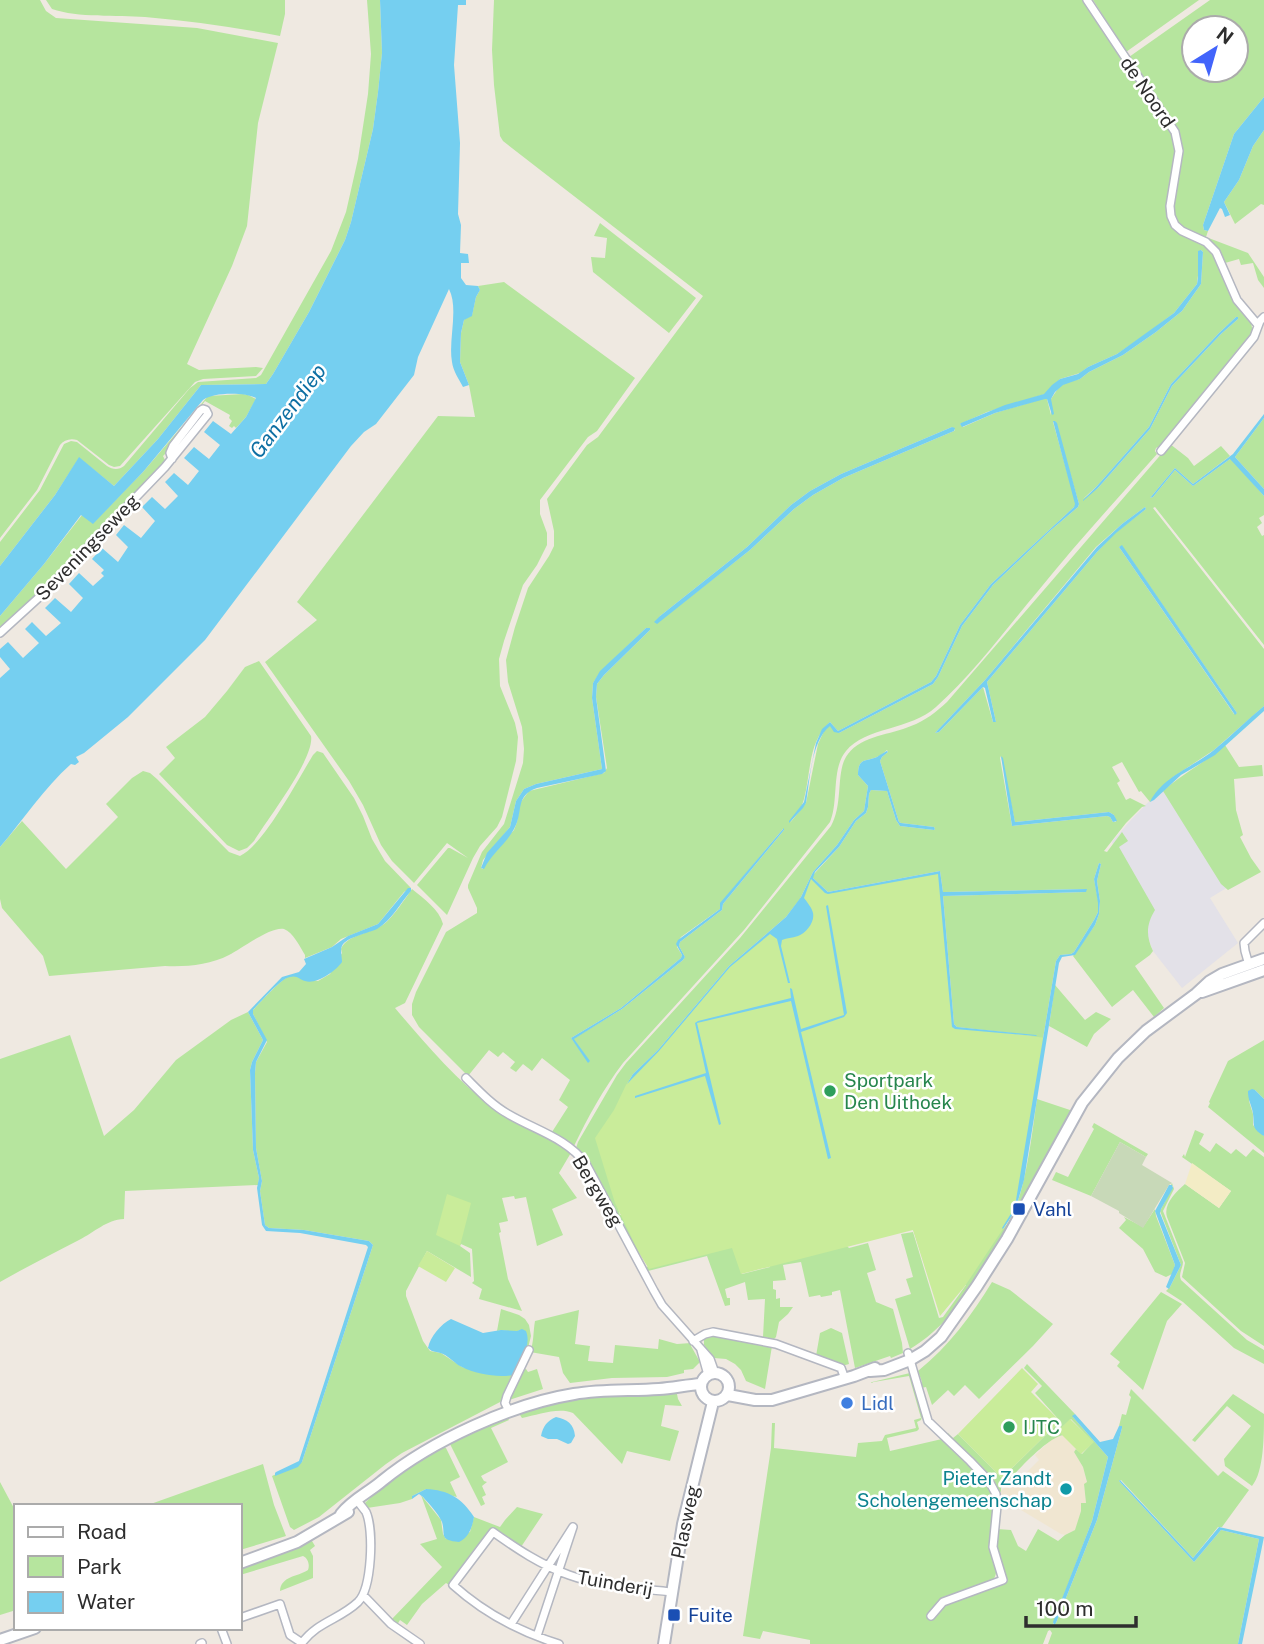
<svg xmlns="http://www.w3.org/2000/svg" width="1264" height="1644" font-family="'Public Sans',sans-serif">
<style>
.industrial{fill:#e3e1e8}
.education{fill:#f0e6d1}
.green{fill:#b6e59e;fill-rule:evenodd}
.sand{fill:#f3ecc5}
.cemetery{fill:#c8d9b8}
.pitch{fill:#c9ec9a}
.water{fill:#75cff0}
.lines{fill:none;stroke-linecap:round;stroke-linejoin:round}
.street-casing{stroke:#b4b7c1;stroke-width:10}
.secondary-casing{stroke:#b4b7c1;stroke-width:14}
.street{stroke:#fff;stroke-width:7}
.secondary{stroke:#fff;stroke-width:10}
.leisure-dot{fill:#2e9e5b;stroke:#fff;stroke-width:2.5}
.transit-dot{fill:#1a4fb4;stroke:#fff;stroke-width:2.5}
.shop-dot{fill:#3f7fe0;stroke:#fff;stroke-width:2.5}
.culture-dot{fill:#0f9aa8;stroke:#fff;stroke-width:2.5}
.labels{text-anchor:middle;stroke-width:5;stroke-linejoin:round;paint-order:stroke}
.street-label{font-size:19px;fill:#2e2e2e;stroke:#fff}
.leisure-label{font-size:19px;fill:#27864d;stroke:#fff;text-anchor:start}
.transit-label{font-size:19px;fill:#164399;stroke:#fff;text-anchor:start}
.shop-label{font-size:19px;fill:#366cbe;stroke:#fff;text-anchor:start}
.culture-label{font-size:19px;fill:#0d838f;stroke:#fff;text-anchor:end}
.water-label{font-size:21px;font-style:italic;fill:#0d6fa3;stroke:#fff}
</style>
<rect width="100%" height="100%" fill="#efe9e1"/>
<path class="industrial" d="M 1163,787 L 1228,887 L 1210,898 L 1238,943 L 1182,988 L 1153,951 L 1112,842 L 1130,821 Z"/>
<path class="education" d="M 1063,1435 L 1076,1449 L 1074,1452 L 1083,1467 L 1087,1483 L 1084,1484 L 1086,1503 L 1081,1503 L 1081,1511 L 1077,1527 L 1075,1530 L 1065,1535 L 1061,1534 L 1016,1507 L 1003,1506 L 1001,1491 L 1006,1486 L 1010,1489 L 1039,1460 L 1035,1455 L 1054,1437 Z"/>
<path class="green" d="M 0,0 L 40,0 L 46,11 L 56,18 L 197,28 L 278,43 L 258,123 L 247,226 L 232,266 L 187,364 L 199,370 L 256,367 L 263,368 L 256,376 L 203,379 L 195,382 L 120,466 L 114,467 L 109,465 L 77,440 C 70,438 64,440 60,445 L 37,490 L 0,538 Z
M 46,0 L 285,0 L 285,14 L 280,36 C 235,27 190,21 145,17 C 117,15 78,18 52,9 Z
M 367,0 L 380,0 L 382,53 L 378,92 L 373,129 L 351,222 L 345,240 L 309,312 L 273,374 L 266,384 L 201,385 L 158,439 L 114,486 L 79,458 L 55,495 L 0,566 L 0,542 L 40,490 L 64,444 L 71,441 L 77,442 L 107,466 C 113,470 119,470 124,466 L 190,388 L 198,382 L 256,378 L 261,375 L 331,251 L 346,212 L 358,159 L 368,94 L 371,54 Z
M 494,0 L 1084,0 L 1172,130 L 1176,146 L 1172,224 L 1211,249 L 1251,323 L 1253,332 L 1252,337 L 1238,349 L 1217,376 L 1218,379 L 1210,389 L 1203,393 L 1174,430 L 1167,442 L 1156,448 L 1155,451 L 1157,454 C 1117,499 1076,544 1038,591 C 1005,630 974,673 936,707 C 911,730 865,727 846,751 C 831,769 839,801 830,822 L 744,930 L 623,1063 C 604,1088 588,1117 574,1146 L 552,1132 L 568,1107 L 559,1100 L 570,1080 L 542,1058 L 532,1071 L 523,1064 L 516,1072 L 510,1068 L 515,1062 L 503,1052 L 498,1057 L 489,1050 L 468,1076 L 419,1027 L 412,1015 L 412,1004 L 416,992 L 446,932 L 477,913 L 477,908 L 468,888 L 468,885 L 482,852 L 504,824 L 523,763 L 524,749 L 522,727 L 508,682 L 506,660 L 515,627 L 528,588 L 549,556 L 554,546 L 554,531 L 547,499 L 587,445 L 598,437 L 703,296 L 503,141 L 500,136 L 494,85 L 492,50 ZM 1201,250 L 1203,252 L 1201,284 L 1182,311 L 1156,332 L 1123,355 L 1089,372 L 1080,379 L 1067,382 L 1059,387 L 1051,399 L 1051,415 L 1047,399 L 1045,398 L 995,413 L 963,427 L 960,424 L 987,412 L 1045,394 L 1060,379 L 1080,373 L 1088,367 L 1117,354 L 1142,337 L 1174,313 L 1197,284 ZM 1236,317 L 1238,317 L 1238,319 L 1221,334 L 1172,386 L 1150,429 L 1098,488 L 1083,499 L 1097,486 L 1149,427 L 1171,384 L 1219,333 ZM 1055,421 L 1079,504 L 1078,507 L 1051,530 L 993,585 L 962,626 L 938,677 L 933,684 L 839,733 L 830,725 L 824,731 L 818,744 L 806,803 L 790,823 C 795,815 802,808 804,799 C 811,773 808,741 830,722 L 838,731 L 931,682 L 936,676 L 960,625 L 991,584 L 1074,507 L 1076,504 L 1053,422 ZM 952,427 L 955,430 L 954,431 L 843,478 L 813,495 L 794,509 L 750,550 L 657,623 L 660,616 L 747,547 L 791,505 L 810,491 L 841,474 ZM 646,628 L 649,628 L 650,630 L 604,675 L 597,684 L 596,697 L 607,768 L 604,773 L 529,791 L 520,803 L 517,822 L 514,830 L 491,856 L 483,869 L 481,868 L 483,860 L 510,827 L 516,801 L 524,789 L 536,784 L 602,769 L 592,698 L 593,683 L 601,671 ZM 783,829 L 784,830 L 723,904 L 722,910 L 680,942 L 679,946 L 685,957 L 683,960 L 622,1009 L 573,1039 L 589,1061 L 571,1038 L 621,1008 L 681,958 L 682,955 L 677,947 L 677,943 L 681,937 L 720,909 L 721,903 Z
M 1093,0 L 1199,0 L 1126,52 Z
M 1210,0 L 1264,0 L 1264,97 L 1234,134 L 1203,225 L 1204,230 L 1208,231 L 1206,237 L 1248,253 L 1264,277 L 1264,288 L 1258,280 L 1253,263 L 1241,265 L 1239,259 L 1225,263 L 1218,250 L 1187,232 L 1176,222 L 1172,210 L 1181,145 C 1176,110 1143,88 1129,57 ZM 1194,28 L 1236,28 L 1236,70 L 1194,70 Z
M 1264,130 L 1264,205 L 1261,204 L 1235,224 L 1224,202 L 1239,180 L 1253,146 Z
M 600,223 L 696,298 L 669,333 L 593,272 L 591,257 L 605,258 L 607,238 L 594,236 Z
M 504,282 L 635,378 L 597,431 L 588,437 L 540,500 L 540,514 L 547,533 L 547,545 L 537,565 L 523,585 L 504,641 L 499,659 L 500,686 L 515,723 L 518,737 L 516,761 L 502,817 L 497,827 L 480,846 L 473,858 L 447,915 L 417,885 L 448,848 L 450,848 L 468,858 L 447,843 L 414,883 L 392,861 L 381,845 L 363,805 L 349,781 L 265,662 L 317,620 L 297,602 L 438,416 L 475,417 L 469,385 L 460,362 L 461,333 L 464,320 L 466,317 L 472,315 L 476,297 L 480,290 L 478,286 Z
M 243,394 L 248,395 L 256,399 L 246,417 L 236,428 L 234,426 L 232,428 L 229,426 L 232,421 L 229,418 L 230,415 L 205,401 L 173,443 L 169,450 L 163,456 L 166,462 L 59,574 L 0,631 L 0,616 L 44,564 L 82,515 L 93,523 L 143,472 L 208,396 Z
M 1264,418 L 1264,489 L 1235,457 Z
M 1170,444 L 1188,458 L 1194,466 L 1221,446 L 1230,456 L 1193,484 L 1175,468 L 1150,498 L 1153,497 L 1175,470 L 1193,486 L 1230,459 L 1232,459 L 1264,496 L 1264,515 L 1259,518 L 1262,523 L 1257,527 L 1262,536 L 1264,535 L 1264,645 L 1155,507 L 1153,508 L 1264,649 L 1264,706 L 1214,750 L 1173,777 L 1150,802 L 1141,791 L 1139,792 L 1122,762 L 1112,767 L 1120,781 L 1117,783 L 1126,800 L 1130,798 L 1146,806 L 1142,807 L 1126,823 L 1104,851 L 1107,852 L 1122,832 L 1128,841 L 1119,847 L 1155,910 C 1146,925 1146,936 1153,951 L 1150,955 L 1135,966 L 1164,1008 L 1154,1017 L 1133,990 L 1112,1007 L 1073,956 L 1095,925 L 1099,914 L 1100,901 L 1097,881 L 1101,864 L 1099,863 L 1094,879 L 1098,900 L 1098,912 L 1094,920 L 1074,952 L 1071,954 L 1060,955 L 1056,961 L 1016,1200 L 1012,1212 L 1002,1228 L 1003,1229 C 1025,1208 1032,1131 1037,1099 L 1073,1111 C 1045,1164 1018,1216 986,1266 C 964,1298 944,1329 910,1349 L 895,1299 L 911,1294 L 906,1279 L 913,1277 L 901,1234 L 913,1232 L 939,1318 L 943,1317 L 966,1285 L 964,1285 L 943,1312 L 940,1312 L 913,1229 L 847,1246 L 849,1248 L 868,1243 L 876,1270 L 867,1273 L 876,1302 L 893,1309 L 902,1343 L 903,1353 L 891,1358 L 890,1356 L 855,1368 L 840,1290 L 832,1292 L 832,1295 L 821,1297 L 820,1295 L 809,1297 L 801,1262 L 783,1265 L 786,1280 L 773,1281 L 773,1289 L 776,1290 L 776,1299 L 780,1298 L 780,1307 L 793,1307 L 788,1314 L 779,1322 L 776,1337 L 774,1339 L 763,1337 L 765,1299 L 748,1300 L 745,1282 L 725,1289 L 727,1298 L 730,1298 L 730,1305 L 725,1306 L 707,1256 L 648,1271 L 646,1267 L 734,1246 L 742,1274 L 770,1267 L 769,1259 L 858,1239 L 864,1236 L 872,1227 L 875,1226 L 885,1228 L 918,1226 C 925,1230 926,1239 934,1242 L 981,1245 L 986,1243 L 990,1239 L 1009,1197 L 1019,1156 L 1025,1042 L 1021,1039 L 951,1033 L 946,1031 L 926,890 L 920,886 L 914,884 L 868,895 L 826,902 L 822,907 C 824,929 815,927 810,943 C 808,950 810,958 809,966 C 807,984 789,985 775,987 C 789,989 807,983 810,967 C 811,959 809,951 811,944 C 815,928 825,929 823,908 L 827,903 L 869,896 L 914,885 L 920,887 L 925,891 L 945,1031 L 951,1034 L 1021,1040 L 1024,1042 C 1022,1080 1023,1119 1018,1156 C 1015,1176 1006,1198 998,1217 C 993,1227 991,1239 981,1243 L 935,1240 L 928,1236 L 922,1226 L 914,1224 L 885,1226 L 873,1224 L 858,1236 L 765,1257 L 759,1253 L 755,1243 L 763,1243 L 772,1246 L 837,1231 L 827,1185 L 833,1183 L 842,1225 L 845,1226 L 834,1168 L 832,1167 L 830,1169 L 829,1165 L 838,1164 L 839,1171 L 844,1171 L 853,1226 L 932,1215 L 924,1161 L 923,1157 L 927,1157 L 927,1154 L 924,1153 L 913,1028 L 830,1035 L 828,1028 L 824,1029 L 826,1034 L 837,1156 L 830,1161 L 824,1162 L 822,1151 L 816,1152 L 811,1133 L 773,1141 L 780,1172 L 768,1180 L 761,1182 L 772,1168 L 770,1166 L 773,1161 L 751,1147 L 748,1148 L 733,1171 L 726,1166 L 723,1157 L 730,1154 L 727,1147 L 720,1148 L 702,1092 L 649,1106 L 615,1119 L 630,1172 L 625,1173 L 615,1135 L 605,1137 C 606,1116 620,1115 634,1105 L 634,1095 L 635,1092 L 676,1077 C 684,1066 678,1053 680,1040 C 684,1020 731,981 749,972 C 760,973 765,983 775,986 C 769,982 760,972 753,971 C 747,970 710,999 704,1005 C 696,1013 686,1024 681,1035 C 675,1048 684,1064 675,1077 L 634,1091 L 632,1095 L 634,1104 C 620,1114 603,1117 604,1137 L 602,1138 L 603,1143 L 599,1145 L 620,1215 L 623,1215 L 638,1248 L 641,1248 L 642,1253 L 639,1255 L 592,1168 L 586,1158 L 576,1148 L 578,1142 L 617,1075 L 626,1063 L 740,938 L 831,826 C 844,803 835,770 848,754 C 862,735 891,735 911,726 C 925,721 936,712 947,702 ZM 1145,507 L 1146,509 L 1115,533 L 1097,552 L 987,682 L 996,722 L 993,722 L 983,687 L 939,732 L 935,733 L 985,680 L 1096,547 L 1122,524 ZM 1122,546 L 1237,713 L 1234,714 L 1119,547 ZM 887,750 L 888,752 L 882,757 L 880,761 L 899,822 L 901,823 L 934,827 L 935,829 L 934,830 L 900,826 L 896,820 L 887,791 L 871,790 L 869,794 L 868,807 L 866,813 L 856,821 L 839,847 L 813,875 L 813,878 L 828,892 L 940,871 L 943,892 L 945,892 L 1086,889 L 1086,892 L 943,896 L 954,1024 L 957,1027 L 1037,1036 L 955,1029 L 952,1027 L 939,875 L 936,874 L 828,894 L 825,893 L 811,879 L 804,898 C 813,912 819,928 798,936 C 792,938 787,938 782,940 L 781,946 L 790,983 L 788,983 L 777,939 L 770,934 L 730,967 L 659,1051 L 627,1084 L 633,1074 L 658,1050 L 729,966 L 786,917 L 800,899 L 813,872 L 837,845 L 854,820 L 864,811 L 868,786 L 858,775 C 858,757 866,762 877,757 C 881,755 884,753 887,750 ZM 1001,756 L 1015,822 L 1109,812 L 1114,815 L 1116,822 L 1113,822 L 1110,817 L 1107,816 L 1012,826 L 1000,758 ZM 915,896 L 935,1004 L 862,1017 L 842,909 ZM 827,905 L 829,907 L 847,1013 L 844,1017 L 801,1031 L 801,1032 L 830,1158 L 828,1158 L 791,1001 L 697,1023 L 721,1123 L 719,1125 L 705,1076 L 635,1098 L 635,1097 L 706,1073 L 695,1023 L 698,1021 L 791,998 L 790,988 L 792,989 L 801,1029 L 844,1015 ZM 784,1016 L 811,1124 L 740,1142 L 712,1034 ZM 944,1046 L 1013,1049 L 1007,1159 L 937,1155 Z
M 259,661 L 311,736 C 315,758 267,820 254,841 L 247,848 L 239,851 L 227,845 L 159,774 L 175,758 L 166,747 L 205,717 L 227,691 L 245,667 Z
M 1225,745 L 1239,767 L 1262,765 L 1263,776 L 1234,779 L 1236,810 L 1243,835 L 1240,837 L 1251,858 L 1261,872 L 1228,890 L 1221,884 L 1163,791 C 1183,773 1206,762 1225,745 Z
M 317,751 L 323,753 L 354,798 L 363,816 L 372,839 L 385,861 L 411,888 L 404,892 L 378,924 L 341,939 L 332,947 L 305,958 L 305,955 C 300,947 293,932 284,929 C 271,926 241,949 229,955 C 210,965 186,967 165,966 L 49,976 L 43,956 L 2,908 L 0,899 L 0,847 L 22,821 L 66,869 L 118,817 L 106,804 L 132,778 L 143,771 L 150,773 L 157,779 L 229,852 L 240,856 C 263,846 299,778 313,755 Z
M 412,889 C 424,899 439,909 443,924 L 405,1003 L 395,1008 C 423,1041 456,1080 491,1106 C 515,1125 546,1135 572,1151 L 559,1173 L 577,1198 L 552,1209 L 563,1235 L 537,1246 L 526,1197 L 515,1199 L 514,1196 L 502,1198 L 508,1221 L 499,1223 L 501,1232 L 499,1233 L 508,1279 L 522,1311 L 479,1299 L 482,1289 L 472,1283 L 474,1281 L 472,1249 L 461,1244 L 460,1246 L 470,1253 L 471,1277 L 427,1251 L 406,1291 L 406,1296 L 423,1341 L 430,1351 L 441,1353 L 462,1367 L 495,1375 L 520,1330 C 514,1334 505,1329 497,1331 L 501,1309 L 519,1315 L 525,1319 L 529,1325 L 531,1336 L 528,1348 L 502,1401 L 402,1453 L 386,1464 L 319,1517 L 294,1530 L 290,1527 L 272,1476 L 302,1462 L 373,1245 L 369,1241 L 304,1230 L 269,1228 L 265,1225 L 260,1191 L 262,1181 L 256,1148 L 255,1073 L 256,1062 L 267,1042 L 253,1014 L 253,1010 C 260,1003 282,978 290,976 C 299,975 310,979 318,981 L 330,974 L 342,953 L 341,949 C 347,934 371,934 384,924 C 393,917 405,899 412,889 Z
M 1055,985 L 1085,1020 L 1096,1012 L 1111,1019 L 1094,1034 L 1087,1047 L 1049,1026 Z
M 248,1012 L 263,1040 L 252,1062 L 250,1070 L 253,1150 L 259,1178 L 258,1185 L 125,1191 L 124,1219 C 106,1220 95,1232 79,1240 C 52,1254 26,1267 0,1282 L 0,1059 L 70,1035 L 104,1136 L 134,1110 L 176,1060 L 231,1020 Z
M 1264,1040 L 1264,1099 L 1255,1090 L 1249,1101 L 1253,1114 L 1253,1125 L 1264,1136 L 1264,1153 L 1208,1107 L 1210,1103 L 1209,1102 L 1228,1061 Z
M 1094,1123 L 1148,1154 L 1146,1157 L 1120,1142 L 1091,1196 L 1052,1180 L 1056,1172 L 1068,1177 L 1094,1129 L 1092,1127 Z
M 1195,1130 L 1204,1134 L 1199,1144 L 1210,1152 L 1216,1143 L 1231,1154 L 1236,1149 L 1246,1157 L 1253,1149 L 1264,1157 L 1264,1346 L 1241,1331 L 1182,1277 L 1185,1263 L 1167,1217 C 1163,1204 1176,1192 1185,1184 L 1219,1208 L 1231,1191 L 1182,1157 L 1184,1154 L 1185,1157 Z
M 1172,1183 L 1174,1189 L 1163,1211 L 1183,1262 C 1183,1268 1178,1274 1181,1280 L 1247,1340 L 1264,1350 L 1264,1364 L 1234,1348 L 1183,1302 L 1166,1291 L 1170,1287 L 1181,1265 L 1160,1211 L 1173,1186 L 1171,1185 Z
M 1155,1209 L 1156,1216 L 1175,1265 L 1172,1274 L 1166,1277 L 1155,1272 L 1143,1249 L 1119,1228 L 1126,1220 L 1124,1217 L 1143,1227 Z
M 992,1282 L 1010,1290 L 1053,1324 L 1033,1346 L 979,1399 L 965,1385 L 954,1396 L 948,1390 L 932,1405 L 926,1387 L 921,1388 L 922,1382 L 918,1371 C 949,1346 972,1315 992,1282 Z
M 1161,1292 L 1182,1304 L 1167,1321 L 1143,1390 L 1117,1366 L 1120,1362 L 1110,1354 Z
M 579,1310 L 575,1344 L 590,1346 L 588,1361 L 613,1363 L 615,1345 L 658,1349 L 659,1339 L 677,1344 L 691,1343 L 692,1344 L 691,1346 L 700,1362 L 693,1369 L 684,1370 L 684,1373 L 667,1377 L 612,1378 L 570,1383 L 563,1373 L 559,1357 L 530,1352 C 534,1342 533,1332 535,1321 Z
M 831,1328 L 842,1333 L 849,1364 L 842,1366 L 816,1356 L 820,1333 Z
M 711,1335 L 772,1346 L 765,1389 L 746,1381 L 741,1370 L 735,1364 L 726,1359 L 714,1358 L 704,1345 L 704,1338 Z
M 1027,1364 L 1075,1414 L 1073,1417 L 1108,1457 L 1092,1521 L 1053,1624 L 1056,1623 L 1097,1520 L 1122,1428 L 1121,1426 L 1119,1426 L 1122,1414 L 1126,1415 L 1131,1397 L 1129,1395 L 1131,1389 L 1218,1476 L 1223,1471 L 1249,1490 L 1222,1527 L 1218,1527 L 1193,1558 L 1121,1480 L 1119,1481 L 1194,1562 L 1221,1530 L 1259,1539 L 1238,1644 L 1048,1644 L 1052,1633 L 1050,1630 L 1048,1631 L 1043,1644 L 810,1644 L 810,1640 L 763,1631 L 760,1639 L 743,1636 L 771,1448 L 772,1423 L 775,1423 L 774,1448 L 856,1457 L 858,1443 L 882,1441 L 885,1435 L 916,1428 L 914,1420 L 921,1418 L 909,1376 L 868,1383 L 910,1373 L 923,1414 L 921,1420 L 917,1422 L 919,1429 L 917,1431 L 887,1438 L 890,1451 L 942,1439 C 955,1450 990,1482 993,1499 C 995,1508 993,1518 992,1527 L 993,1528 C 992,1534 991,1541 991,1546 C 991,1563 1002,1563 993,1581 L 940,1602 L 933,1608 L 928,1618 L 932,1619 L 938,1609 L 949,1602 L 1005,1581 L 996,1552 L 997,1529 L 1011,1530 L 1018,1546 L 1026,1551 L 1038,1529 L 1058,1541 L 1065,1535 L 1075,1530 L 1081,1511 L 1081,1503 L 1086,1503 L 1084,1484 L 1087,1482 L 1083,1467 L 1074,1452 L 1076,1449 L 1082,1454 L 1093,1442 L 1071,1419 L 1058,1431 L 1063,1435 C 1045,1439 1015,1474 1001,1488 L 1001,1492 L 996,1489 L 973,1461 L 946,1435 L 948,1433 L 953,1438 L 958,1434 L 1002,1478 L 1060,1421 L 1035,1393 L 1042,1386 L 1024,1368 Z
M 526,1369 L 528,1372 L 537,1369 L 543,1389 L 509,1400 L 521,1370 Z
M 622,1394 L 677,1394 L 678,1399 L 682,1406 L 665,1405 L 661,1426 L 679,1431 L 670,1461 L 627,1451 L 622,1464 L 573,1413 C 558,1407 538,1415 522,1418 L 518,1412 L 564,1399 Z
M 1233,1394 L 1264,1414 C 1264,1435 1264,1472 1252,1486 L 1225,1466 L 1224,1459 L 1251,1426 L 1227,1406 L 1195,1442 L 1192,1440 Z
M 507,1417 L 509,1420 L 491,1428 L 508,1462 L 481,1476 L 484,1481 L 487,1482 L 482,1486 L 486,1495 L 482,1497 L 485,1504 L 481,1506 L 450,1444 L 459,1438 Z
M 442,1446 L 446,1448 L 460,1477 L 450,1482 L 457,1497 L 426,1489 L 412,1496 L 412,1499 L 400,1503 L 367,1508 L 363,1505 L 387,1481 Z
M 263,1464 L 274,1505 L 286,1536 L 240,1550 L 240,1506 L 145,1506 Z
M 0,1482 L 16,1512 L 16,1610 L 0,1615 Z
M 421,1495 L 441,1520 L 443,1534 L 446,1539 L 470,1532 L 474,1517 L 500,1527 L 505,1520 L 517,1507 L 543,1514 L 521,1547 L 493,1529 L 479,1547 L 476,1547 L 465,1562 L 465,1566 L 449,1585 L 446,1583 L 422,1604 L 407,1625 L 400,1620 L 397,1625 L 391,1620 L 442,1567 L 420,1544 L 437,1539 Z
M 309,1539 L 312,1541 L 315,1546 L 310,1550 L 313,1556 L 313,1578 L 280,1591 C 281,1576 297,1577 308,1570 C 310,1565 308,1558 303,1556 L 240,1575 L 240,1567 L 296,1546 L 298,1548 L 307,1543 L 306,1541 Z"/>
<path class="sand" d="M 1192,1163 L 1231,1191 L 1219,1208 L 1185,1184 Z"/>
<path class="cemetery" d="M 1120,1142 L 1146,1157 L 1142,1165 L 1172,1183 L 1169,1185 L 1143,1228 L 1119,1213 L 1119,1211 L 1091,1196 Z"/>
<path class="pitch" d="M 939,873 L 952,1024 L 955,1027 L 1046,1038 L 1019,1192 L 1011,1217 L 965,1286 L 940,1316 L 913,1230 L 741,1274 L 732,1248 L 649,1269 L 639,1253 L 615,1203 L 595,1138 L 614,1110 L 626,1085 L 634,1073 L 654,1055 L 732,964 L 793,915 L 811,877 L 827,893 Z
M 447,1194 L 471,1203 L 460,1246 L 436,1235 Z
M 427,1251 L 455,1268 L 446,1282 L 418,1266 Z
M 1022,1368 L 1038,1384 L 1031,1392 L 1060,1421 L 1002,1478 L 958,1434 Z
M 1070,1419 L 1094,1442 L 1081,1454 L 1058,1431 Z"/>
<path class="water" d="M 380,0 L 466,0 L 466,5 L 458,5 L 454,65 L 460,143 L 458,214 L 461,225 L 460,253 L 468,254 L 469,263 L 461,263 L 461,278 L 466,285 L 478,286 L 480,290 L 476,297 L 472,316 L 464,320 L 461,333 L 460,362 L 469,385 L 463,387 C 459,379 453,371 452,362 C 448,340 459,309 449,289 L 418,357 L 414,375 L 376,424 L 364,432 L 351,446 L 205,640 L 128,717 L 84,753 L 76,757 L 79,762 L 75,765 L 71,764 C 44,788 24,819 0,847 L 0,678 L 10,669 L 0,657 L 0,649 L 8,642 L 23,658 L 39,643 L 25,629 L 32,622 L 46,636 L 61,623 L 45,608 L 55,598 L 71,612 L 83,598 L 69,584 L 79,573 L 93,586 L 104,576 L 101,573 L 104,570 L 92,559 L 102,548 L 118,562 L 128,547 L 116,535 L 124,525 L 141,538 L 155,521 L 142,507 L 152,497 L 165,509 L 178,496 L 165,482 L 174,473 L 188,485 L 199,471 L 184,458 L 194,447 L 209,459 L 220,445 L 204,432 L 213,421 L 231,434 L 246,417 L 256,398 C 245,392 213,392 203,400 L 143,472 L 93,524 L 81,515 L 44,564 L 0,616 L 0,566 L 55,495 L 79,457 L 114,486 L 158,439 L 201,385 L 266,384 L 273,374 L 309,312 L 345,240 L 351,222 L 373,129 L 378,92 L 382,53 Z
M 1264,97 L 1264,130 L 1253,146 L 1239,180 L 1224,202 L 1230,215 L 1225,217 L 1222,209 L 1220,208 L 1208,231 L 1204,230 L 1203,225 L 1234,134 Z
M 1201,250 L 1203,252 L 1201,284 L 1182,311 L 1156,332 L 1123,355 L 1089,372 L 1080,379 L 1063,385 L 1055,392 L 1051,399 L 1054,414 L 1052,415 L 1047,399 L 1045,399 L 995,413 L 962,427 L 960,424 L 961,423 L 1005,405 L 1044,394 L 1052,385 L 1060,379 L 1078,374 L 1088,367 L 1117,354 L 1174,313 L 1197,284 L 1198,278 L 1198,251 Z
M 1236,317 L 1238,317 L 1238,319 L 1221,334 L 1172,386 L 1150,429 L 1098,488 L 1083,501 L 1083,500 L 1097,486 L 1149,427 L 1171,384 L 1219,333 Z
M 1264,414 L 1264,418 L 1235,457 L 1264,489 L 1264,496 L 1230,459 L 1193,486 L 1175,470 L 1153,497 L 1150,498 L 1175,468 L 1193,484 L 1233,454 Z
M 1053,421 L 1055,421 L 1057,423 L 1079,504 L 1078,507 L 1051,530 L 993,585 L 962,626 L 938,677 L 933,684 L 839,733 L 834,732 L 830,726 C 811,741 810,780 806,803 L 803,808 L 789,823 L 789,821 L 804,802 L 816,743 L 822,729 L 830,722 L 838,731 L 931,682 L 936,676 L 960,625 L 991,584 L 1074,507 L 1075,504 Z
M 952,427 L 955,428 L 954,431 L 843,478 L 813,495 L 794,509 L 750,550 L 657,624 L 654,622 L 660,616 L 747,547 L 791,505 L 810,491 L 841,474 Z
M 1145,507 L 1146,509 L 1116,533 L 1097,552 L 987,682 L 996,722 L 993,722 L 985,688 L 983,687 L 939,732 L 935,733 L 985,680 L 1097,547 L 1122,524 Z
M 1122,545 L 1237,713 L 1235,715 L 1119,547 Z
M 646,628 L 650,628 L 650,630 L 604,675 L 597,684 L 596,697 L 606,771 L 602,774 L 537,788 C 514,796 524,812 514,829 C 506,844 492,853 484,869 L 481,868 L 487,853 L 510,827 L 516,801 L 524,789 L 536,784 L 602,769 L 592,698 L 593,683 L 600,671 Z
M 1264,706 L 1264,711 L 1215,755 L 1181,775 L 1154,800 L 1150,802 C 1162,777 1193,767 1214,750 C 1231,736 1247,720 1264,706 Z
M 887,751 L 888,752 L 882,757 L 880,761 L 899,822 L 901,823 L 934,827 L 935,829 L 934,830 L 900,826 L 896,820 L 887,791 L 871,790 L 869,794 L 868,807 L 866,813 L 856,821 L 839,847 L 815,872 L 813,878 L 828,892 L 940,871 L 943,892 L 945,892 L 1087,889 L 1086,892 L 943,896 L 954,1024 L 957,1027 L 1036,1035 L 1037,1036 L 955,1029 L 952,1027 L 938,874 L 828,894 L 825,893 L 811,879 L 804,898 C 807,902 812,908 813,913 C 815,922 806,933 798,936 C 792,938 787,938 782,940 L 781,946 L 790,983 L 788,983 L 777,939 L 770,934 L 730,967 L 659,1051 L 627,1084 L 633,1074 L 658,1050 L 729,966 L 786,917 L 801,897 L 813,872 L 837,845 L 854,820 L 864,811 L 868,786 L 858,775 C 858,757 866,762 877,757 C 877,757 886,751 887,751 Z
M 1001,756 L 1003,758 L 1015,822 L 1109,812 L 1114,815 L 1117,821 L 1113,822 L 1110,817 L 1107,816 L 1012,826 Z
M 784,828 L 784,830 L 723,904 L 722,910 L 680,942 L 679,946 L 685,957 L 683,960 L 622,1009 L 574,1039 L 590,1061 L 588,1063 L 571,1038 L 621,1008 L 681,958 L 682,955 L 676,944 L 678,940 L 720,909 L 720,903 Z
M 1099,863 L 1101,864 L 1097,881 L 1100,901 L 1099,914 L 1095,925 L 1075,955 L 1062,957 L 1059,963 L 1024,1180 L 1015,1211 L 1003,1229 L 1002,1228 L 1012,1212 L 1016,1200 L 1056,961 L 1060,955 L 1071,954 L 1074,952 L 1094,920 L 1098,912 L 1098,903 L 1094,879 Z
M 408,888 L 411,888 L 411,891 C 400,903 392,920 377,929 C 369,933 346,937 342,946 C 340,950 342,957 342,962 C 336,971 316,985 305,981 C 299,979 297,975 290,977 C 281,978 260,1003 253,1010 L 253,1014 L 267,1040 L 256,1062 L 255,1073 L 256,1148 L 262,1181 L 260,1191 L 265,1225 L 269,1228 L 304,1230 L 369,1241 L 373,1245 L 302,1462 L 298,1467 L 275,1476 L 275,1473 L 276,1472 L 299,1461 L 368,1247 L 366,1245 L 300,1233 L 266,1231 L 262,1225 L 257,1188 L 259,1178 L 253,1150 L 250,1070 L 252,1062 L 263,1040 L 248,1012 L 282,977 L 299,972 L 306,964 L 304,959 L 332,947 L 348,936 L 378,924 Z
M 828,905 L 847,1013 L 844,1017 L 801,1032 L 831,1158 L 828,1159 L 791,1001 L 697,1023 L 721,1124 L 719,1125 L 705,1076 L 635,1098 L 635,1096 L 706,1073 L 695,1023 L 698,1021 L 791,998 L 790,988 L 792,989 L 801,1029 L 844,1015 L 826,906 Z
M 1252,1089 L 1255,1090 L 1264,1099 L 1264,1136 C 1249,1127 1256,1124 1252,1109 C 1250,1102 1248,1099 1248,1091 Z
M 1169,1185 L 1172,1185 L 1173,1188 L 1161,1209 L 1160,1213 L 1181,1265 L 1169,1289 L 1166,1287 L 1175,1265 L 1155,1211 Z
M 451,1319 L 483,1333 L 501,1330 L 517,1331 L 522,1329 L 526,1331 C 532,1346 520,1362 513,1375 C 498,1378 476,1374 462,1367 C 455,1364 450,1357 443,1354 C 436,1351 433,1353 428,1348 C 430,1337 441,1324 451,1319 Z
M 1075,1414 L 1100,1442 L 1113,1439 L 1119,1426 L 1122,1426 L 1122,1428 L 1097,1520 L 1056,1623 L 1054,1625 L 1053,1622 L 1092,1521 L 1108,1457 L 1072,1416 Z
M 556,1417 C 567,1419 574,1424 575,1436 L 571,1443 L 568,1444 L 557,1439 L 548,1439 L 541,1436 C 543,1426 547,1421 556,1417 Z
M 1120,1480 L 1193,1558 L 1219,1527 L 1264,1537 L 1242,1644 L 1238,1644 L 1259,1539 L 1221,1530 L 1194,1562 L 1119,1481 Z
M 426,1489 C 448,1490 462,1498 474,1517 C 472,1528 469,1537 459,1542 C 438,1540 446,1535 442,1522 C 438,1513 429,1504 423,1497 L 419,1494 L 412,1499 L 412,1496 Z"/>
<g class="lines">
<g class="street-casing">
<path id="street" d="M 1087,0 L 1175,132 L 1179,151 L 1170,206 L 1171,216 L 1175,225 L 1182,231 L 1206,242 L 1216,252 L 1237,300 L 1258,325
M 1161,451 L 1254,337 L 1260,321 L 1264,317
M 0,633 L 46,591 L 165,467 L 208,414 L 206,410 L 203,409 L 200,411 L 173,446 L 170,453 L 172,459
M 1249,965 L 1245,951 L 1244,943 L 1264,923
M 466,1078 C 479,1091 492,1105 508,1114 C 535,1130 567,1138 586,1164 L 654,1291 L 662,1305 L 710,1359 L 715,1373
M 693,1341 L 705,1334 L 713,1332 L 776,1344 L 841,1368 L 845,1379
M 701,1350 L 708,1375
M 908,1353 L 928,1421 L 970,1461 L 989,1481 L 996,1494 L 997,1506 L 993,1547 L 1003,1580 L 943,1602 L 931,1616
M 509,1411 L 505,1403 L 507,1396 L 529,1350
M 363,1595 L 391,1624 L 420,1644
M 240,1618 L 280,1604 L 290,1635 L 302,1643
M 511,1624 L 573,1527 L 537,1636
M 221,1628 L 227,1644
M 200,1644 L 202,1643
M 301,1644 C 318,1621 339,1620 358,1602 C 372,1588 374,1530 366,1512 C 363,1508 359,1503 356,1499
M 559,1644 C 520,1632 483,1612 453,1585 L 493,1532 C 517,1549 541,1565 569,1575 C 602,1587 638,1588 672,1592"/>
</g>
<g class="secondary-casing">
<path id="secondary" d="M 1202,992 L 1264,970
M 870,1371 L 884,1370 L 910,1360 L 925,1351 L 941,1337 L 977,1286 L 1007,1239 L 1082,1103 L 1118,1058 L 1146,1031 L 1196,994 L 1210,981 L 1222,974 L 1264,959
M701 1387a14 14 0 1 1 28 0a14 14 0 1 1-28 0Z
M 728,1395 L 755,1400 L 772,1400 L 854,1376 L 875,1368
M 341,1514 C 353,1499 368,1493 382,1481 C 431,1441 512,1404 574,1394 C 602,1389 631,1391 659,1389 C 673,1388 687,1385 701,1384
M 240,1563 L 297,1542 L 348,1512
M 0,1640 L 35,1628
M 664,1644 L 683,1524 L 713,1402"/>
</g>
<use href="#street" class="street"/>
<use href="#secondary" class="secondary"/>
</g>
<g class="leisure-dot">
<circle cx="830" cy="1091" r="7"/>
<circle cx="1009" cy="1427" r="7"/>
</g>
<g class="transit-dot">
<rect x="1012" y="1202" width="14" height="14" rx="3.5"/>
<rect x="667" y="1608" width="14" height="14" rx="3.5"/>
</g>
<circle class="shop-dot" cx="847" cy="1403" r="7"/>
<circle class="culture-dot" cx="1066" cy="1489" r="7"/>
<g class="labels">
<g class="street-label">
<text transform="translate(1148 92) rotate(56)" y="7">de Noord</text>
<text transform="translate(87 547) rotate(-46)" y="7">Seveningseweg</text>
<text transform="translate(598 1191) rotate(59)" y="7">Bergweg</text>
<text transform="translate(685 1522) rotate(-78)" y="7">Plasweg</text>
<text transform="translate(615 1583) rotate(10)" y="7">Tuinderij</text>
</g>
<g class="leisure-label">
<text x="844" y="1087">Sportpark<tspan x="844" dy="22">Den Uithoek</tspan></text>
<text x="1023" y="1434">IJTC</text>
</g>
<g class="transit-label">
<text x="1033" y="1216">Vahl</text>
<text x="688" y="1622">Fuite</text>
</g>
<g class="shop-label">
<text x="861" y="1410">Lidl</text>
</g>
<g class="culture-label">
<text x="1052" y="1485">Pieter Zandt<tspan x="1052" dy="22">Scholengemeenschap</tspan></text>
</g>
<g class="water-label">
<text transform="translate(288 411) rotate(-53)" y="7">Ganzendiep</text>
</g>
</g>
<rect x="14" y="1504" width="228" height="126" fill="#ffffff" stroke="#ababab" stroke-width="2"/>
<rect x="28" y="1527" width="35" height="10" fill="#ffffff" stroke="#ababab" stroke-width="2"/>
<text x="77" y="1539" font-size="21" fill="#2e2e2e">Road</text>
<rect x="28" y="1556" width="35" height="21" fill="#b6e59e" stroke="#ababab" stroke-width="2"/>
<text x="77" y="1574" font-size="21" fill="#2e2e2e">Park</text>
<rect x="28" y="1592" width="35" height="21" fill="#75cff0" stroke="#ababab" stroke-width="2"/>
<text x="77" y="1609" font-size="21" fill="#2e2e2e">Water</text>
<g transform="translate(1215 49) rotate(37)"><circle r="33" fill="#ffffff" stroke="#ababab" stroke-width="2"/>
<path d="M0-5L12 26L0 18L-12 26Z" fill="#4264fb"/>
<text y="-10" font-size="19" font-weight="bold" text-anchor="middle" fill="#2e2e2e">N</text>
</g>
<path d="M1026 1616v10h110v-10" fill="none" stroke="#2e2e2e" stroke-width="3.5"/>
<text x="1036" y="1616" font-size="21" fill="#2e2e2e" stroke="#ffffff" stroke-width="5" paint-order="stroke">100 m</text>
</svg>
